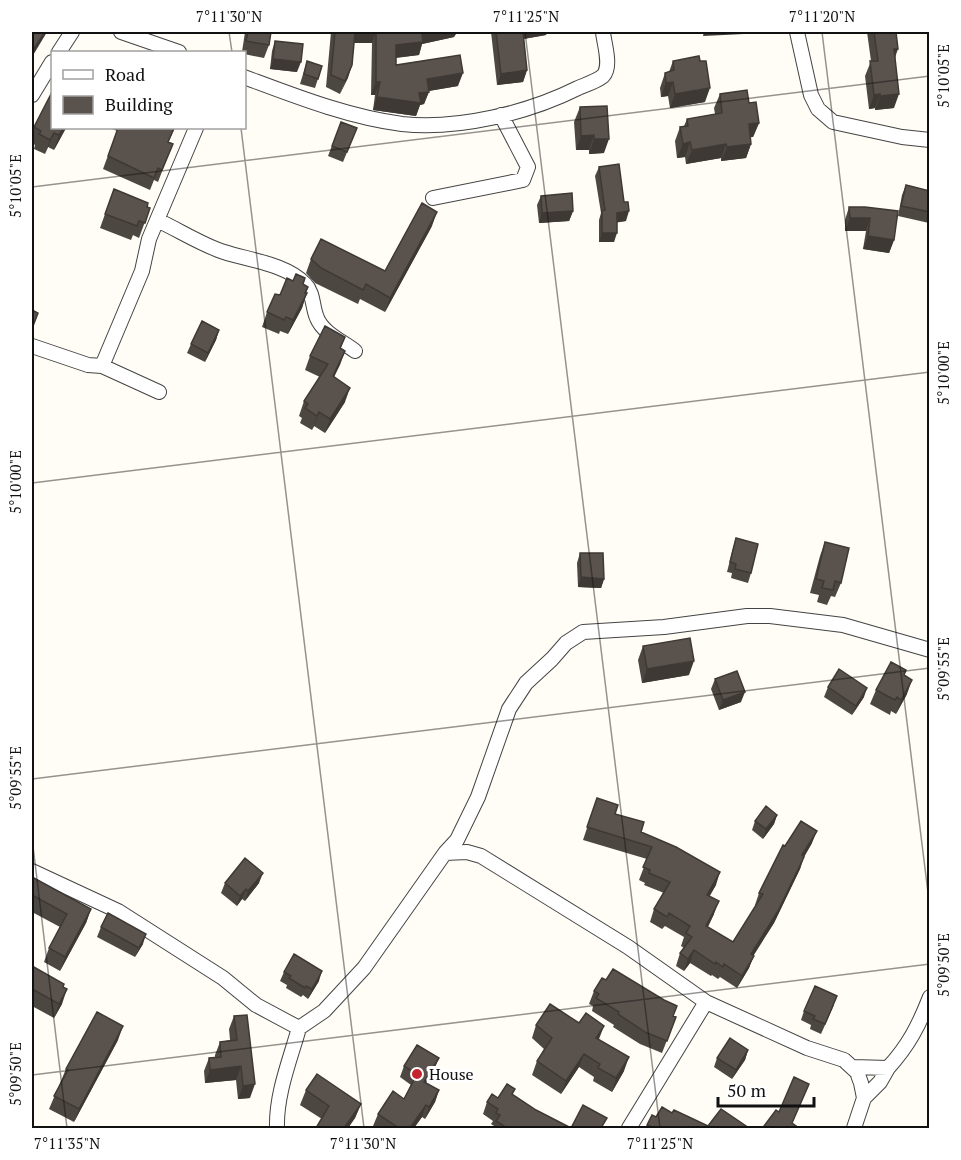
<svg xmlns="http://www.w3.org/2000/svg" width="961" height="1160" font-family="'PT Serif',serif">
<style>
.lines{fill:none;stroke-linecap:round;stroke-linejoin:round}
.minor-casing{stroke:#444;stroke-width:16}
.minor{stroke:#fff;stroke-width:14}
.wall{fill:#4d4742}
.shaded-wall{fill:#3f3936}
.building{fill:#5a524d;stroke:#3f3936;stroke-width:1.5}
.ticks{fill:none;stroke:#111;stroke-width:1.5;stroke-opacity:0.45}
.poi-dot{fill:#c4262e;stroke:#fff;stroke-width:2}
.labels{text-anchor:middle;stroke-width:6;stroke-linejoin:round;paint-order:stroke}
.poi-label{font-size:16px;fill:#111;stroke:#fff;text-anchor:start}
.neatline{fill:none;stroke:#111;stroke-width:2}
.ticks-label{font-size:15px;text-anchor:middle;fill:#111}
</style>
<rect width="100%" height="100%" fill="#fffdf5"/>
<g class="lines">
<g class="minor-casing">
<path id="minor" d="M 121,32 L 179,52
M 797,32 L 811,95 L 818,109 L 833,122 L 902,137 L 930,140
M 59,52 L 72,32
M 244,77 C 295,96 348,117 402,124 C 458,130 528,113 578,88 C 585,85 597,81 603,76 C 612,66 604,44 603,32
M 32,95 L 52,62
M 433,198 L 523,180 L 528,167 L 501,115
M 157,220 C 177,229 204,246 224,252 C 249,260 286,264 305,284 C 314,293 312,307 317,318 C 323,333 342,341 355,351
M 32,346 L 88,365 L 102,366 L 159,392
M 102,366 L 142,271 L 149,239 L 196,128
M 445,853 L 457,840 L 478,797 L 509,709 L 526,683 L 552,659 L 566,643 L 583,632 L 664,627 L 747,616 L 770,616 L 843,625 L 930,650
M 32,871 L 118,911 L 223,978 L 256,1005 L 299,1028 L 324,1011 L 364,968 L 445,853 L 467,852 L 481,856 L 628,947 L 706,1002 L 807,1048 L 844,1060 L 857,1072 L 861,1083 L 864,1098 L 854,1128
M 853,1067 L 888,1068 C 909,1045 919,1025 930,997
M 864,1098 L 880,1082 L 888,1068
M 277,1128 C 276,1094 290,1060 299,1028
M 629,1128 L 706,1002"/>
</g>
<use href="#minor" class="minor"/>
</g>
<path class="wall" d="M 245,32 L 271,32 L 269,45 L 264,58 L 244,54 L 244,52 L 242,52 Z
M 331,32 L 457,32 L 454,37 L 422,44 L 419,55 L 396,58 L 396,65 L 458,86 L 429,91 L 424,104 L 420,105 L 416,116 L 373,110 L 375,95 L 371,95 L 372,43 L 354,43 L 352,65 L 340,94 L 326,87 Z
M 491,32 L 547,32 L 546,35 L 523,39 L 527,70 L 523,82 L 497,85 Z
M 867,32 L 896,32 L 894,108 L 875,110 L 875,108 L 869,109 L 865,76 L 871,61 Z
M 275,41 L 297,72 L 270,69 L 272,51 Z
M 307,61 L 322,66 L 315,88 L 300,84 Z
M 673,61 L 705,102 L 670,108 L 668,96 L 661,97 L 660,88 L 665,73 L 669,72 Z
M 720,94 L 759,123 L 753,137 L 750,137 L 751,144 L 746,158 L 721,161 L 721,158 L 686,164 L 685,157 L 677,158 L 675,141 L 680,127 L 684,126 L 687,119 L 715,114 L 714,108 Z
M 580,107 L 604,153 L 589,154 L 589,150 L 576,150 L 574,122 Z
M 341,122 L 357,128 L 343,162 L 328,156 Z
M 34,127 L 52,128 L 66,128 L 54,150 L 48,147 L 45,154 L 34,149 L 35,145 L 32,143 L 32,135 Z
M 110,128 L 175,128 L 168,143 L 168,156 L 158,182 L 154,180 L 150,190 L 103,169 L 117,131 Z
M 599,167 L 626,221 L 617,222 L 614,242 L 599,242 L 599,220 L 601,213 L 595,176 Z
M 906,185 L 930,191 L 929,223 L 898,216 L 902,195 Z
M 114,189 L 150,208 L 139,238 L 133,235 L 131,240 L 100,228 Z
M 541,196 L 573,211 L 569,221 L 539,223 L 537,205 Z
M 849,207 L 865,207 L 894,240 L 889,253 L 863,249 L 866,231 L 845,231 L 845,220 Z
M 432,226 L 385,312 L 360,299 L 358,304 L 315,283 L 306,273 L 311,259 L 385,271 Z
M 303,284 L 308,287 L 302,308 L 288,334 L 280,331 L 279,334 L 262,327 L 267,312 L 280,295 Z
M 219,330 L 216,340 L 205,362 L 187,353 L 191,344 Z
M 345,337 L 341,348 L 345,351 L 334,377 L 345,402 L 325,433 L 314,426 L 312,430 L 300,423 L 302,418 L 299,416 L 304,401 L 320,377 L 305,370 L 310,356 Z
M 736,538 L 751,573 L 748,583 L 731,578 L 732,573 L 727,572 L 733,548 Z
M 825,542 L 841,583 L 835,597 L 831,596 L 827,605 L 817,602 L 819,595 L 810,593 L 820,556 Z
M 580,553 L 604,579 L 601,588 L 578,587 L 577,563 Z
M 643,646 L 689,675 L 642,683 L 638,660 Z
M 906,670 L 904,676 L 907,694 L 896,714 L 891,711 L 890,715 L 870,704 L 876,690 Z
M 715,679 L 741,702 L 719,710 L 711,689 Z
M 828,687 L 864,697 L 852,715 L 824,697 Z
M 597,798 L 615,814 L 716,885 L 709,896 L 714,914 L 708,927 L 733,942 L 756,906 L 755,905 L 759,893 L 785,846 L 812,843 L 804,856 L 800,869 L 774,923 L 753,955 L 749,968 L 737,988 L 720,977 L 718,979 L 712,975 L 711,976 L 690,963 L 684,971 L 676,966 L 680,953 L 684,948 L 681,946 L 684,937 L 665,926 L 662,929 L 650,922 L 654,909 L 664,893 L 644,885 L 645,883 L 639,880 L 647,859 L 583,840 Z
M 777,815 L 774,824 L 763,839 L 752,830 L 755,821 Z
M 32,877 L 91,909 L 86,923 L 60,971 L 44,962 L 49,948 L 60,927 L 32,912 Z
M 225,883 L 259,883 L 245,901 L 242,899 L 237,906 L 221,893 Z
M 101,927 L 143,944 L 135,957 L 97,937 Z
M 32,966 L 63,987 L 62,1004 L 54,1018 L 32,1006 Z
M 284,972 L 319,981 L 308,999 L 303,995 L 301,997 L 286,988 L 287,985 L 280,981 Z
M 594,991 L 676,1017 L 662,1053 L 640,1044 L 613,1027 L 614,1025 L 592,1011 L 593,1006 L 589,1004 Z
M 834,1005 L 821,1034 L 810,1029 L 811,1025 L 801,1020 L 804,1011 Z
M 234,1016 L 250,1098 L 238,1099 L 236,1080 L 205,1083 L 204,1071 L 209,1058 L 215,1057 L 215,1055 L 220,1042 L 230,1040 L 229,1029 Z
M 536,1025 L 599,1040 L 624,1071 L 612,1092 L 593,1081 L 594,1077 L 579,1067 L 561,1094 L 532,1075 L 537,1061 L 544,1049 L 532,1038 Z
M 118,1040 L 74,1122 L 49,1109 L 66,1069 Z
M 748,1050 L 745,1060 L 732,1079 L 714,1067 L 717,1058 Z
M 404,1066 L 434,1070 L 426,1083 L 439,1090 L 435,1102 L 425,1119 L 422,1117 L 414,1128 L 377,1128 L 373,1126 L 378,1114 L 404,1099 L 411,1085 L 400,1077 Z
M 306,1090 L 361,1104 L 355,1118 L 348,1128 L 316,1128 L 322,1119 L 300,1105 Z
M 513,1095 L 536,1110 L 571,1128 L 603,1128 L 493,1128 L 494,1126 L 491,1124 L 493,1121 L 483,1114 L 487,1102 L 498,1098 Z"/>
<path class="shaded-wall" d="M 45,32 L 47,32 L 32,57 L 33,50 Z
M 355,32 L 376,32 L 372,43 L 351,43 Z
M 427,32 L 457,32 L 454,37 L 422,44 L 419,55 L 392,58 L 396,45 L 422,33 Z
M 521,32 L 547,32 L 546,35 L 518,40 Z
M 704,32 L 744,32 L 744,34 L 703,36 Z
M 894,49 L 898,49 L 893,63 Z
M 273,59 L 301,62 L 297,72 L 270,69 Z
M 352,65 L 348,78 L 340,94 L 345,81 Z
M 527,70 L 523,82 L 497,85 L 501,74 Z
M 463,73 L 458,86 L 422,92 L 427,79 Z
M 376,82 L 380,82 L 375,95 L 371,95 Z
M 673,82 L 668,96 L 661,97 L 666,83 Z
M 710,88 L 705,102 L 670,108 L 675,94 Z
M 429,92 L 424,104 L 420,105 L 416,116 L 373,110 L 377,97 Z
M 880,94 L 875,108 L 869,109 L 874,95 Z
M 899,94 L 894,108 L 875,110 L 880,96 Z
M 759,123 L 753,137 L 743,138 L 749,124 Z
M 63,128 L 66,128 L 54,150 L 59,135 Z
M 54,133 L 45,154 L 50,140 Z
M 594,135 L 589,150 L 576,150 L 581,136 Z
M 594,139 L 609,139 L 604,153 L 589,154 Z
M 690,142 L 685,157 L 677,158 L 683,144 Z
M 726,144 L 721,158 L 686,164 L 692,150 Z
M 751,144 L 746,158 L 721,161 L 727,147 Z
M 573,211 L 569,221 L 539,223 L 542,213 Z
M 629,211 L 626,221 L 614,223 L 617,213 Z
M 437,212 L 432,226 L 385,312 L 390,298 Z
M 850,218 L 870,218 L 866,231 L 845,231 Z
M 602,233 L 617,233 L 614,242 L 599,242 Z
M 868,236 L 894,240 L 889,253 L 863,249 Z
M 308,287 L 301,304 L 307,293 L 302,308 L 288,334 L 293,320 Z
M 219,330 L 216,340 L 205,362 L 208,353 Z
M 345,351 L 340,365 L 327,391 L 333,376 Z
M 350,388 L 345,402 L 325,433 L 330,419 Z
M 319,412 L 314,426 L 312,430 L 317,416 Z
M 581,577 L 604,579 L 601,588 L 578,587 Z
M 694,661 L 689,675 L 642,683 L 647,669 Z
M 912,680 L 907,694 L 896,714 L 901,700 Z
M 867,688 L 864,697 L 852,715 L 856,706 Z
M 745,692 L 741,702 L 719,710 L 723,700 Z
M 777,815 L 774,824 L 763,839 L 766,829 Z
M 817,831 L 812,843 L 798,868 L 802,855 Z
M 804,857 L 800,869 L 774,923 L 747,966 L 751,954 Z
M 720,872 L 716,885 L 703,908 L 707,895 Z
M 263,873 L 259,883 L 245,901 L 248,891 Z
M 246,889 L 242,899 L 237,906 L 240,896 Z
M 719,901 L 714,914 L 702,938 L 706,926 Z
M 91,909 L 86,923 L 60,971 L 65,957 Z
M 146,934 L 143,944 L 135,957 L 139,948 Z
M 694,950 L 690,963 L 684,971 L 688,959 Z
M 754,956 L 749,968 L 737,988 L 742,976 Z
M 322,971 L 319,981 L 308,999 L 312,989 Z
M 67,989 L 62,1004 L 54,1018 L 59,1004 Z
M 123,1026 L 118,1040 L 74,1122 L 79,1109 Z
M 604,1026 L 599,1039 L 591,1052 L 596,1038 Z
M 748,1050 L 745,1060 L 732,1079 L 736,1070 Z
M 584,1054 L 579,1067 L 561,1094 L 566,1081 Z
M 629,1057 L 624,1071 L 612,1092 L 616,1078 Z
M 439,1058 L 434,1070 L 419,1094 L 424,1082 Z
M 241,1066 L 236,1080 L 205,1083 L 210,1070 Z
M 255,1084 L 250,1098 L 238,1099 L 243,1086 Z
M 439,1090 L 435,1102 L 425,1119 L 429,1107 Z
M 361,1104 L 355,1118 L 348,1128 L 344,1128 Z
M 426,1105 L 422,1117 L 414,1128 L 410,1128 Z"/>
<path class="building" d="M 32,32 L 45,32 L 33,50 L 32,49 Z
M 248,32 L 271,32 L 269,45 L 246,41 Z
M 335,32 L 355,32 L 352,65 L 345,81 L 331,75 Z
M 376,32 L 427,32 L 422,33 L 423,42 L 396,45 L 396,65 L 460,55 L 463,73 L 427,79 L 429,92 L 419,93 L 421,103 L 377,97 L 380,82 L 376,82 Z
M 496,32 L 523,32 L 527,70 L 501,74 Z
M 874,32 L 896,32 L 898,49 L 894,49 L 899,94 L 880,96 L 880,94 L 874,95 L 870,61 L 878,61 Z
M 275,41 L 303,44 L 301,62 L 273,59 Z
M 699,56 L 700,61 L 706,61 L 710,88 L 675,94 L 673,82 L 666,83 L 665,73 L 674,70 L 673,61 Z
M 307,61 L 322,66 L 318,79 L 304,74 Z
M 747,90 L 749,103 L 756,102 L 759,123 L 749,124 L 751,144 L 727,147 L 726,144 L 692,150 L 690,142 L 683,144 L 680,127 L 688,126 L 687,119 L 722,113 L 720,94 Z
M 52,92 L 52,128 L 63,128 L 59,135 L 54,133 L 50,140 L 39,134 L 41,131 L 34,127 Z
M 607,106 L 609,139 L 594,139 L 594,135 L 581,136 L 580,107 Z
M 341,122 L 357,128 L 347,152 L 332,146 Z
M 118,128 L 174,128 L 168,142 L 173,144 L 162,170 L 158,168 L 154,178 L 108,156 Z
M 619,164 L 624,202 L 628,202 L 629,211 L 617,213 L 617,233 L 602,233 L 602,210 L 605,210 L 599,167 Z
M 906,185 L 930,191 L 930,212 L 901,206 Z
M 114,189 L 148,203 L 147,207 L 150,208 L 145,223 L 139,221 L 137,226 L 105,214 Z
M 572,193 L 573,211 L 542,213 L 541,196 Z
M 422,203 L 437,212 L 390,298 L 366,284 L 363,290 L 321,268 L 311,259 L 321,239 L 385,271 Z
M 849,207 L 865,207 L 898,211 L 894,240 L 868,236 L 870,218 L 850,218 Z
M 296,274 L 305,278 L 303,284 L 308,287 L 305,293 L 307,293 L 293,320 L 286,317 L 284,320 L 267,312 L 275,294 L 280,295 L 287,278 L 293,281 Z
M 32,310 L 38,313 L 33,326 L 32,325 Z
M 202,321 L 219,330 L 208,353 L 191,344 Z
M 325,326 L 345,337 L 340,348 L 345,351 L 333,376 L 350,388 L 330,419 L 319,412 L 317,416 L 305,408 L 308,404 L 304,401 L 328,364 L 310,356 Z
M 736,538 L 758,544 L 751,573 L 735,569 L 736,564 L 730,562 Z
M 825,542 L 849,548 L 841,583 L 835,581 L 833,590 L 822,588 L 824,581 L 816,579 Z
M 580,553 L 603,553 L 604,579 L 581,577 Z
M 690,638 L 694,661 L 647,669 L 643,646 Z
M 891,662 L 906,670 L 904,675 L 912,680 L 901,700 L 897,697 L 895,700 L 876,690 Z
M 839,669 L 867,688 L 856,706 L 828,687 Z
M 737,671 L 745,692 L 723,700 L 715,679 Z
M 597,798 L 618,805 L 615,814 L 644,822 L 641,832 L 676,847 L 720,872 L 707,895 L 719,901 L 706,926 L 733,942 L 763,894 L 759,893 L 783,845 L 785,846 L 801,821 L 817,831 L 802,855 L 804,857 L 778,911 L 751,954 L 754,956 L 742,976 L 724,964 L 723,967 L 716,962 L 715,964 L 694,950 L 688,959 L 680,953 L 692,937 L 686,933 L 690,926 L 669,913 L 667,917 L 654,909 L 670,882 L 649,873 L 650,870 L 643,867 L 652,847 L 587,827 Z
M 766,806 L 777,815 L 766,829 L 755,821 Z
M 245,858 L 263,873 L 248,891 L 246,889 L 240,896 L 225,883 Z
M 32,877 L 91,909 L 65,957 L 49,948 L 67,914 L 32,895 Z
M 108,913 L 146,934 L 139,948 L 101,927 Z
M 294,954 L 322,971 L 312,989 L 306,986 L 305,988 L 289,978 L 291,976 L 284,972 Z
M 32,966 L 64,984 L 63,987 L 67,989 L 59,1004 L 32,989 Z
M 613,969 L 664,1000 L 677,1006 L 673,1016 L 676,1017 L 667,1041 L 645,1032 L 618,1014 L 619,1012 L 596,998 L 599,994 L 594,991 L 602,978 L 606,980 Z
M 815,986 L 837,996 L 825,1024 L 813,1019 L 815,1016 L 804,1011 Z
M 550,1004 L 579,1023 L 586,1013 L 604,1026 L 596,1038 L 629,1057 L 616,1078 L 598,1068 L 600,1064 L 584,1054 L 566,1081 L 537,1061 L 552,1038 L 536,1025 Z
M 97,1012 L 123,1026 L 79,1109 L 54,1096 L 68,1070 L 66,1069 Z
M 247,1015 L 255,1084 L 243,1086 L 241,1066 L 210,1070 L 209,1058 L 221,1057 L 220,1042 L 237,1040 L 234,1016 Z
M 730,1038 L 748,1050 L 736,1070 L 717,1058 Z
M 417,1045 L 439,1058 L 424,1082 L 439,1090 L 429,1107 L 426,1105 L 410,1128 L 399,1128 L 378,1114 L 393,1091 L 404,1099 L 417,1074 L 404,1066 Z
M 317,1074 L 361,1104 L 344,1128 L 316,1128 L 329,1106 L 306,1090 Z
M 794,1077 L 809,1084 L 792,1123 L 799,1128 L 767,1128 L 764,1126 L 776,1110 L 779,1112 Z
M 507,1084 L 515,1089 L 512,1094 L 536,1110 L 571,1128 L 583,1105 L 607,1118 L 601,1128 L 507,1128 L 496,1121 L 500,1115 L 496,1113 L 498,1109 L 487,1102 L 492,1094 L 498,1098 Z
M 662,1107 L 672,1113 L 674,1110 L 708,1126 L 721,1109 L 749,1128 L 655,1128 L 647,1125 L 652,1115 L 656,1117 Z"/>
<path class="ticks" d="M 229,32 L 232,52M 525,32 L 660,1128M 822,32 L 930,909M 241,128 L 364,1128M 32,187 L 930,76M 32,483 L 930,372M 32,779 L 930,668M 32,838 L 67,1128M 32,1075 L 930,964"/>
<circle class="poi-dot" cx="417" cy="1074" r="6"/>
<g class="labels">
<g class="poi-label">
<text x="429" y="1080">House</text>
</g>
</g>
<rect width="961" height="1160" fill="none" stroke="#ffffff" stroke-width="66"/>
<rect x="51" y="51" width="195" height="78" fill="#ffffff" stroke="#a0a0a0" stroke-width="1.5"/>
<rect x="63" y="70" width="30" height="9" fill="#ffffff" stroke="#a0a0a0" stroke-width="1.5"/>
<text x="105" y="81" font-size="18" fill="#111111">Road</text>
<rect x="63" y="96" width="30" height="18" fill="#5a524d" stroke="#a0a0a0" stroke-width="1.5"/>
<text x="105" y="111" font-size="18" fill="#111111">Building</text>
<path d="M718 1097v9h96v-9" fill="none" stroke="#111111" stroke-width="3"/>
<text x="727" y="1097" font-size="18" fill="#111111" stroke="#ffffff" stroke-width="4.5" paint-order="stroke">50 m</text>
<rect x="33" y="33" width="895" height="1094" class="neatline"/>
<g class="ticks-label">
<text x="229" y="22">7°11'30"N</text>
<text x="526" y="22">7°11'25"N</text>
<text x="822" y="22">7°11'20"N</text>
<text transform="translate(944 76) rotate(-90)" y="5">5°10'05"E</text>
<text transform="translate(16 186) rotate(-90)" y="5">5°10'05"E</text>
<text transform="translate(944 373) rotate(-90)" y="5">5°10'00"E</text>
<text transform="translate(16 482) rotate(-90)" y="5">5°10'00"E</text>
<text transform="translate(944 669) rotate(-90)" y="5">5°09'55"E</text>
<text transform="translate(16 778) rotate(-90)" y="5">5°09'55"E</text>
<text transform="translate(944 965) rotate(-90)" y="5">5°09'50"E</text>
<text transform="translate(16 1074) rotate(-90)" y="5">5°09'50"E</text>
<text x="67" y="1149">7°11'35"N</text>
<text x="363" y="1149">7°11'30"N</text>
<text x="660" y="1149">7°11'25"N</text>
</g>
</svg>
